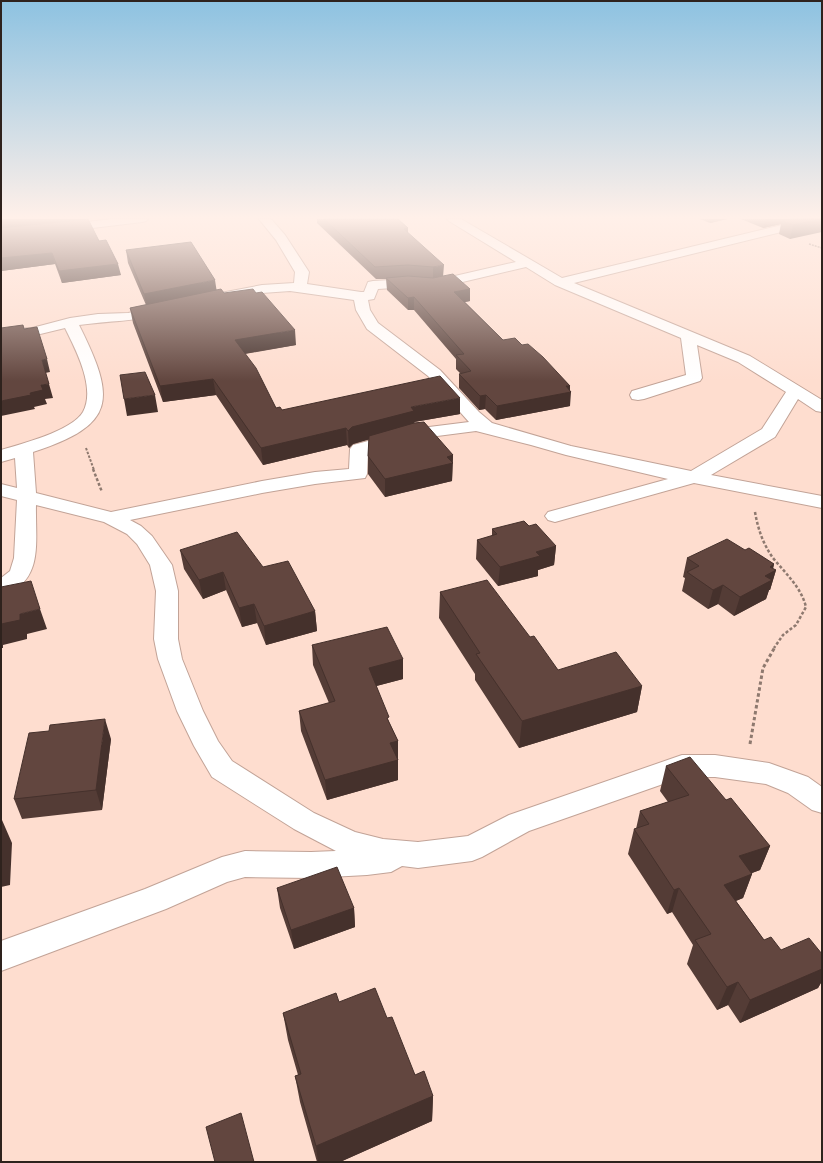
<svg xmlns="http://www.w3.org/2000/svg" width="823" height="1163" font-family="Poppins,sans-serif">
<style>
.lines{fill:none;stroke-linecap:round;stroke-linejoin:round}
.minor-casing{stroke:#c2a397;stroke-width:2}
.path-far3{stroke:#8e796f;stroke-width:1.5;stroke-dasharray:2 1;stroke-linecap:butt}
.path-far2{stroke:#8e796f;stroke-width:2;stroke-dasharray:2.5 1.5;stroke-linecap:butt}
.path-far1{stroke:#8e796f;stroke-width:2.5;stroke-dasharray:3 2;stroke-linecap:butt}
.path{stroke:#8e796f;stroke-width:3;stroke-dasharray:3.5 2.5;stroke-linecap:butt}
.minor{fill:#fff;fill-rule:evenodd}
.wall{fill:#543c36}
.shaded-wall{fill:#45312c}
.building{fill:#62463f;stroke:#45312c}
</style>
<rect width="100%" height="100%" fill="#feddcf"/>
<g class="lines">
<g class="minor-casing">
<path id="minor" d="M 114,219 L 148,219 L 146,221 L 142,222 L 1,239 L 1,231 Z
M 259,219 L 271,219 L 285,235 L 309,272 L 307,284 L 361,292 L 364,292 L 368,282 L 373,281 L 408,279 L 433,281 L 516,262 L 449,221 L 447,219 L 461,219 L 562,278 L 807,219 L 822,219 L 822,222 L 574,283 L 750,356 L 822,400 L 822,412 L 816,411 L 798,399 L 775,437 L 711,475 L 822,496 L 822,508 L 694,483 L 555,522 L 548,520 L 545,516 L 548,512 L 668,479 L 566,455 L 531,445 L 476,431 L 414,439 L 368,452 L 367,474 L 365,478 L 315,484 L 262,493 L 130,520 L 141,526 L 152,536 L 172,565 L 178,591 L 178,639 L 182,659 L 203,711 L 218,741 L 232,761 L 314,813 L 355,832 L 383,839 L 418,842 L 468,836 L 509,815 L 682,755 L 715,755 L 769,763 L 808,777 L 822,787 L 822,813 L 812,810 L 788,793 L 766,784 L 715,777 L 683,777 L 529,831 L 482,857 L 472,861 L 418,868 L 402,866 L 391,872 L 367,875 L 311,878 L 245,877 L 227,882 L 166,909 L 1,971 L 1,941 L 145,889 L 222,857 L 245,851 L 311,852 L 336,851 L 294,829 L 212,777 L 194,746 L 177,711 L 158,659 L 154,639 L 156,591 L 150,565 L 137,544 L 127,534 L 104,522 L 36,505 C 35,540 45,583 1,595 L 1,578 L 10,571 L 14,558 L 17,500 L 1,496 L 1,484 L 17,488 L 15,458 L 1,462 L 1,450 C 21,444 72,431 83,412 C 96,388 76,350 65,328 L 32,336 L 1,338 L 1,330 L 32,328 L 70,318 L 98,314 L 128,313 L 161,307 L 166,308 L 168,311 L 166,314 C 137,321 108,321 79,325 C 116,399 117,425 33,452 L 36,493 L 111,512 L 262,481 L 315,472 L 349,469 L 350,449 L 353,445 L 413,429 L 469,422 L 428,376 L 367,329 L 356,310 L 354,300 L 290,291 L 262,293 L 226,300 L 221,299 L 219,296 L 221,293 L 226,292 L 262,285 L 294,283 L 295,272 L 276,240 ZM 526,267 L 555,285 L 681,338 L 686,375 L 632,391 L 630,395 L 632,399 L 638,400 L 644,399 L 700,381 L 702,378 L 697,345 L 738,362 L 786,392 L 762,429 L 691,471 L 571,446 L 492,423 L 479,412 L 440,370 L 378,323 L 370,310 L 368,300 L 374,299 L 378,289 L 408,287 L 433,289 Z"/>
</g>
<path class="path-far3" d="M 809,244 L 822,248"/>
<path class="path-far2" d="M 86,448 L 94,470"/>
<path class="path-far1" d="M 93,469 L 102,492
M 755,512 C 758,529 763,544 773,558 C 786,574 801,587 806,607 L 796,625 L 783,635 L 774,648"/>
<path class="path" d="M 750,744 L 763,668 L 775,647"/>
<use href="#minor" class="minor"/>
</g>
<path class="wall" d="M 1,219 L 85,219 L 99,241 L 121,275 L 62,283 L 55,264 L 1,271 Z
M 317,219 L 398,219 L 408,228 L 408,233 L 443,276 L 470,289 L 470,301 L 465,302 L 503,340 L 522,345 L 570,386 L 570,406 L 496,420 L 485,409 L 479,410 L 459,388 L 459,374 L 461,374 L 456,369 L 456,359 L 414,310 L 408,310 L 387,290 L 386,279 L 376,279 L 317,223 Z
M 700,219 L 727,219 L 710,223 Z
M 741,219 L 822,219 L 790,239 L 779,234 L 781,224 L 763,228 Z
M 126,250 L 224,293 L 296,345 L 245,354 L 276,408 L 282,410 L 460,414 L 414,422 L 453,455 L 452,481 L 385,497 L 368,474 L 368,456 L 369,439 L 353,444 L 349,448 L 347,445 L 263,465 L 216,395 L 163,402 L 133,323 L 130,308 L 146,305 L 128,263 Z
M 529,526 L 556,546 L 554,565 L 538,570 L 538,576 L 498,586 L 476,559 L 477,540 L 492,536 L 492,529 Z
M 180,550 L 263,567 L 315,611 L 317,631 L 266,645 L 257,623 L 242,627 L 226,590 L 203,599 L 184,569 Z
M 745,550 L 774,564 L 773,569 L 776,570 L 770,590 L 769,590 L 766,599 L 734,616 L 718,604 L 708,609 L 682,591 L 685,578 L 683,577 L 687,558 Z
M 440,592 L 530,637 L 558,670 L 642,686 L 637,712 L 519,748 L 475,680 L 475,674 L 439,618 Z
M 312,645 L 403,659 L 403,679 L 376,686 L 389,722 L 398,741 L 398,780 L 327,800 L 301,731 L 299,711 L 329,703 L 313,665 Z
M 111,739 L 102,810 L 22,819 L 14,799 Z
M 666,766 L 726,800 L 770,846 L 760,870 L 752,873 L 752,874 L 743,898 L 736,901 L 764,940 L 781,950 L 822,954 L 822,981 L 818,988 L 740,1023 L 728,1005 L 717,1010 L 687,964 L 693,945 L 672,912 L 667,914 L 628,854 L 634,829 L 636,829 L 640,811 L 668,802 L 660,791 Z
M 277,888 L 354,908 L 355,927 L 294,949 L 280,908 Z
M 339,1002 L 387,1018 L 415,1075 L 433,1096 L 432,1121 L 340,1162 L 317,1162 L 300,1102 L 295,1076 L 298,1075 L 288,1040 L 283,1013 Z"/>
<path class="shaded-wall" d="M 1,219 L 85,219 L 85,221 L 1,229 Z
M 711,219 L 727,219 L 710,223 Z
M 766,219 L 802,219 L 782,221 L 781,224 L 763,228 Z
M 822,219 L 822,232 L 790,239 L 793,225 Z
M 408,228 L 408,240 L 404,229 Z
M 52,253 L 55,264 L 1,271 L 1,258 Z
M 118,264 L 121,275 L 62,283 L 59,271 Z
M 444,265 L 443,277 L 433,279 L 433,267 Z
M 215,280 L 217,293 L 147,308 L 144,294 Z
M 470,289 L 470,301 L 454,304 L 454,292 Z
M 414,297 L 414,310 L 408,310 L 408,298 Z
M 295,330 L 296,345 L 237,355 L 235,340 Z
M 47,359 L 50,372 L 45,373 L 42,360 Z
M 213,379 L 216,395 L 163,402 L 160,386 Z
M 49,384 L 53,398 L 45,399 L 47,404 L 34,407 L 35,409 L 1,416 L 1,401 L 30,393 L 41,385 Z
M 566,386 L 570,386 L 570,392 L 571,392 L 570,406 L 496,420 L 497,406 Z
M 155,395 L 158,412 L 127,416 L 124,399 Z
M 486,395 L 485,409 L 479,410 L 480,396 Z
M 460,398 L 460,414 L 414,422 L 414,427 L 353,444 L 349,448 L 348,431 L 352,427 L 411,407 Z
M 346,428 L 347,445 L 263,465 L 261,448 Z
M 453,455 L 452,481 L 385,497 L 385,479 L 447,457 Z
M 556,546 L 554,565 L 538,570 L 538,576 L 498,586 L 500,567 L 536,552 Z
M 774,564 L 772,572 L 776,570 L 770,590 L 769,590 L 766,599 L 734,616 L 740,597 L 765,576 L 770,567 Z
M 223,572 L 226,590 L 203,599 L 199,580 Z
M 723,585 L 718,604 L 708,609 L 713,590 Z
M 254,604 L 257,623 L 242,627 L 239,608 Z
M 40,609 L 47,629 L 27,634 L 27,639 L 3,645 L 3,648 L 1,648 L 1,624 L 20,614 Z
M 315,611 L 317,631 L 266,645 L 264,626 Z
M 403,659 L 403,679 L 369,688 L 369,668 Z
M 642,686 L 637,712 L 519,748 L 522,721 Z
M 105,719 L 111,739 L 102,810 L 96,790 Z
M 398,741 L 398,780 L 327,800 L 325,780 L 390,743 Z
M 2,820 L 12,843 L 10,885 L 1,887 Z
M 770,846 L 760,870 L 730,881 L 739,856 Z
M 752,874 L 743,898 L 715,909 L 724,885 Z
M 679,888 L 672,912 L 667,914 L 674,890 Z
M 354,908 L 355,927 L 294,949 L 291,930 Z
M 822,969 L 822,981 L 818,988 L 740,1023 L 750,1000 Z
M 738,982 L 728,1005 L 717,1010 L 727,987 Z
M 433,1096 L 432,1121 L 340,1162 L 318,1162 L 316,1146 Z"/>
<path class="building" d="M 88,219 L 99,241 L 106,240 L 118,264 L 59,271 L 52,253 L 1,258 L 1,228 Z
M 324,219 L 398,219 L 408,228 L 404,229 L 444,265 L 433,267 L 408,265 L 375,267 Z
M 791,219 L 822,219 L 793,225 L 782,221 Z
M 191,242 L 215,280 L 144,294 L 126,250 Z
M 453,274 L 470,289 L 454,292 L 503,340 L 515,338 L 522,345 L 528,344 L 543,357 L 570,386 L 566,386 L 571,392 L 497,406 L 486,395 L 480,396 L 459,374 L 471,371 L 456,355 L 464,354 L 414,297 L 408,298 L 386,278 L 408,276 L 433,278 Z
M 221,289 L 224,293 L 253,289 L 256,293 L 262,292 L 295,330 L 235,340 L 256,368 L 276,408 L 280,407 L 282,410 L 440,376 L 460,398 L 411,407 L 414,411 L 352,427 L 348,431 L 346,428 L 261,448 L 213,379 L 160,386 L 130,308 Z
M 23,325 L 24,329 L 37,327 L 47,359 L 42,360 L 49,384 L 41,385 L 43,390 L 30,393 L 31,395 L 1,401 L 1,328 Z
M 145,372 L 155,395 L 124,399 L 120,375 Z
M 424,422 L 453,455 L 447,457 L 453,463 L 385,479 L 368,456 L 369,436 L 414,423 Z
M 524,521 L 529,526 L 536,524 L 556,546 L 536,552 L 540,556 L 500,567 L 477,540 L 497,534 L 492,529 Z
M 237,532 L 263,567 L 288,561 L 315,611 L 264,626 L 254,604 L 239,608 L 223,572 L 199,580 L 180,550 Z
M 727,539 L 745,550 L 749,548 L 774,564 L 770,567 L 776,570 L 765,576 L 772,580 L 740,597 L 723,585 L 713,590 L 687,572 L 699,566 L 687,558 Z
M 487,580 L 530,637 L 534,636 L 558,670 L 616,652 L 642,686 L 522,721 L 476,654 L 480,653 L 440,592 Z
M 31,581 L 40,609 L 20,614 L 20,620 L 1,624 L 1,587 Z
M 387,627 L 403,659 L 369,668 L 389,717 L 387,718 L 398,741 L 390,743 L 398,760 L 325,780 L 299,711 L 335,701 L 312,645 Z
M 105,719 L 96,790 L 14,799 L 29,733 L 49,731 L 50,725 Z
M 690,757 L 726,800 L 731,798 L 770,846 L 739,856 L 752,874 L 724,885 L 764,940 L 771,937 L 781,950 L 809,938 L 822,954 L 822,969 L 750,1000 L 738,982 L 727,987 L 695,940 L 711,934 L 679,888 L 674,890 L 634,829 L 649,824 L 640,811 L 689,795 L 666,766 Z
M 337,867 L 354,908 L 291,930 L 277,888 Z
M 375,988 L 387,1018 L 392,1017 L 415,1075 L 424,1071 L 433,1096 L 316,1146 L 295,1076 L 301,1074 L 283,1013 L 336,993 L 339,1002 Z
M 241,1113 L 254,1162 L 215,1162 L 206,1127 Z"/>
<linearGradient id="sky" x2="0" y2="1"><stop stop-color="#8dc2e1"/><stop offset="0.57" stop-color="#fff0e9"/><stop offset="1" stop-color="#fff0e9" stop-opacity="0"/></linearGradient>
<rect width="823" height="381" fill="url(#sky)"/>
<rect width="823" height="1163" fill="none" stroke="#2e221d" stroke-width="4"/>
</svg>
